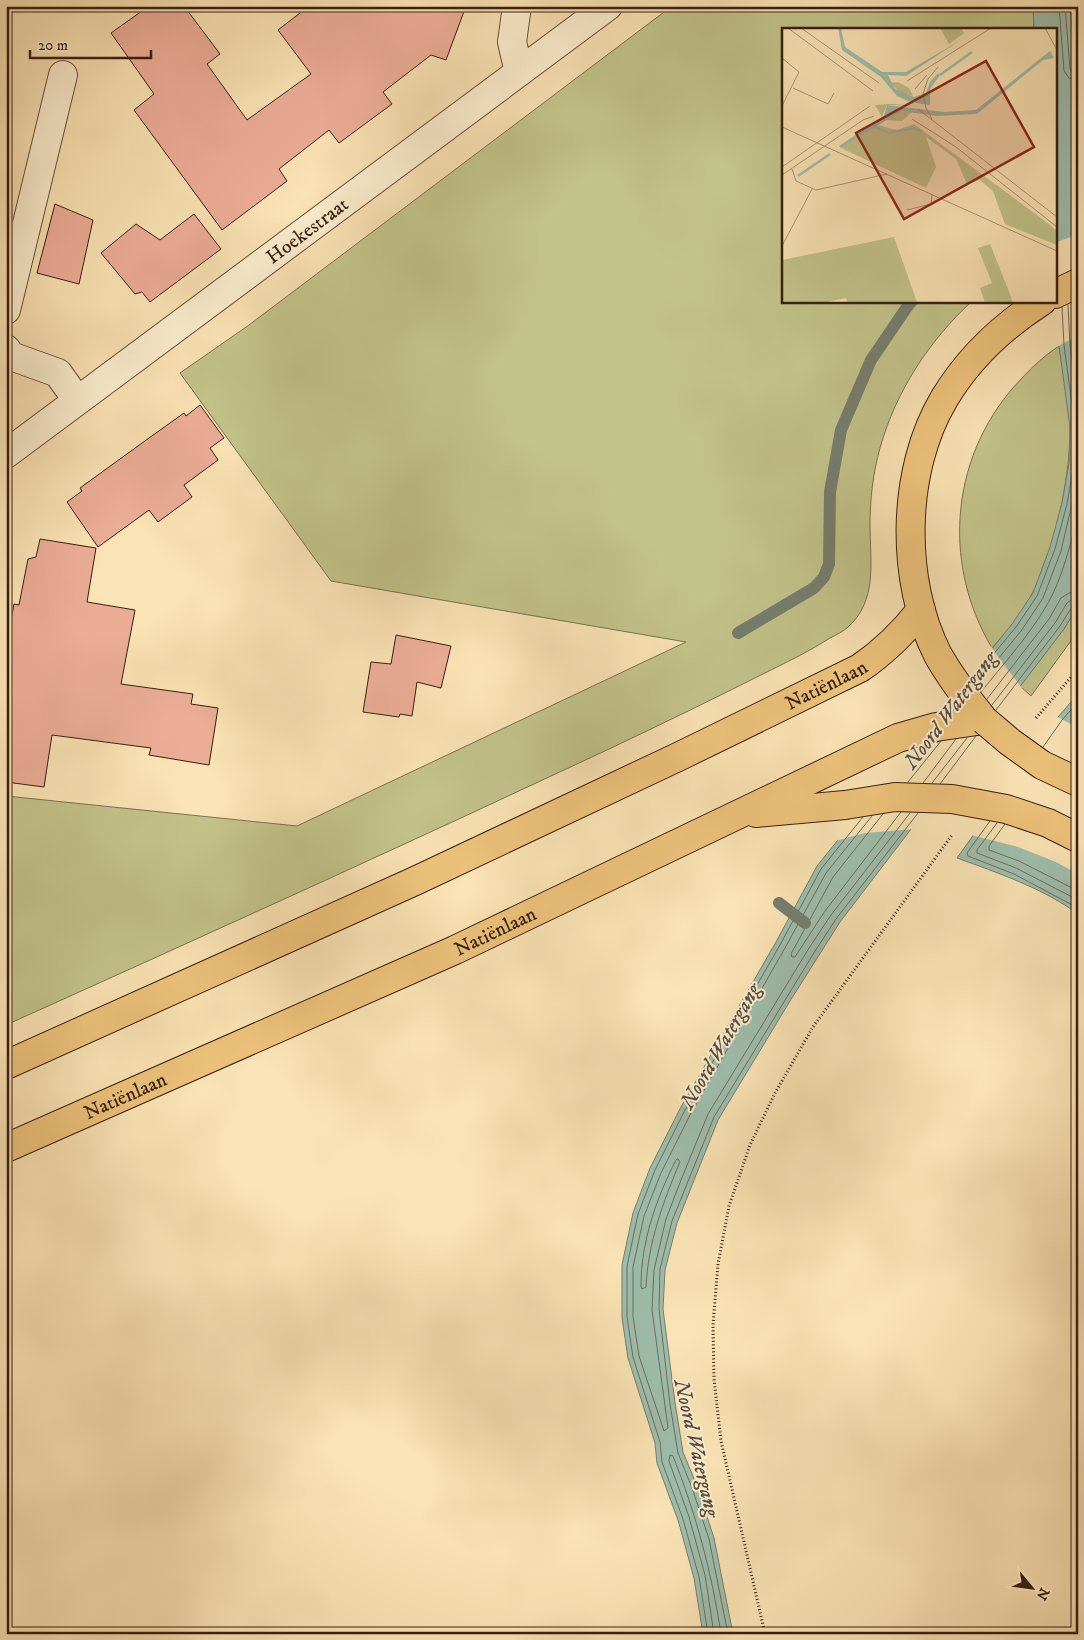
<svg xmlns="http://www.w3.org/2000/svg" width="1084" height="1640" font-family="'IM FELL DW Pica',serif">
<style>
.green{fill:#c2c38a;stroke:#7c704e}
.water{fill:#9ebead;stroke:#757e6f}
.pier{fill:#fae3b4}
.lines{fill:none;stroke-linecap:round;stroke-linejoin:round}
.shore{stroke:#6a6e60;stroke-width:1}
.stream{stroke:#757e6f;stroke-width:12}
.building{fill:#ecad97;stroke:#371e12}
.service-casing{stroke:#684f3a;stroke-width:24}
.minor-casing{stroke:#684f3a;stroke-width:30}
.primary-casing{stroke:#371e12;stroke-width:30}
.trunk-casing{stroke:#371e12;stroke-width:30}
.path{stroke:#371e12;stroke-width:3;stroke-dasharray:1 2.5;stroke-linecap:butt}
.service{stroke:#fcedce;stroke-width:21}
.minor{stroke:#fcedce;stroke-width:28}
.primary{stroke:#edc27a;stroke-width:28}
.trunk{stroke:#edc27a;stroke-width:28}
.primary-bridge-casing{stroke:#371e12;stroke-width:30;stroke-linecap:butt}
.trunk-bridge-casing{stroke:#371e12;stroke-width:30;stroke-linecap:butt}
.primary-bridge{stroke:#edc27a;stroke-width:28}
.trunk-bridge{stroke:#edc27a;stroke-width:28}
.labels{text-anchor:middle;stroke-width:4;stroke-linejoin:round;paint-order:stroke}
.street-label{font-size:20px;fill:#371e12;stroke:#fcedce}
.water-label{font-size:21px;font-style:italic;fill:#564e40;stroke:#fcedce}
.inset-river{fill:none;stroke:#9ebead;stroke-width:2.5}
.inset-road{fill:none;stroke:#ac9473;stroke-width:1}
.view{fill:#8f2418;fill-opacity:0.15;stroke:#8f2418;stroke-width:2.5}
.inset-edge{fill:none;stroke:#371e12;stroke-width:2.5}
</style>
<rect width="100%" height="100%" fill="#fae3b4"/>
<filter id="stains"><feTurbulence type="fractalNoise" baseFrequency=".004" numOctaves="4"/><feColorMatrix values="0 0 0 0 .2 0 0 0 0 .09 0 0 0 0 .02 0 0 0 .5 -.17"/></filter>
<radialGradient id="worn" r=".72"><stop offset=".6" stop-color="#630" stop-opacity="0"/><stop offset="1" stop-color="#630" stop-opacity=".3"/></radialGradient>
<path class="green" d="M 672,6 L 1033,6 L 1034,29 L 783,29 L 783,301 L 972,301 C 929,341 896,391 880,448 C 873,473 870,499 870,525 C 870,562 878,601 847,628 C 842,632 836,635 830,638 C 810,651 789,661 767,672 C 715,698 662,724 609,749 C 409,843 208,934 6,1025 L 6,796 L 297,826 L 686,642 L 331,581 L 180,373 L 249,325 Z
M 1059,346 C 1063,373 1069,402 1070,429 C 1070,481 1055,546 1033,592 C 1023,613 1007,631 992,648 C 940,561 951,451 1022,378 C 1033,366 1045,355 1059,346 Z
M 1078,606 L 1078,631 L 1031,696 L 1020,686 L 1064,629 Z"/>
<path class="water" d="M 1033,6 L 1070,6 L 1078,96 L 1078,606 L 1064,629 L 840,922 L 790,1001 L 718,1120 L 677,1223 L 665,1270 L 663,1309 L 675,1403 L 683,1452 L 697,1486 L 714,1538 L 733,1634 L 703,1634 L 694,1578 L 678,1520 L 657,1463 L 655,1443 L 628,1358 L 622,1318 L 622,1265 L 633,1213 L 650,1168 L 681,1107 L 776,942 L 817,866 L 1012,624 L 1033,593 L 1050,547 L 1062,503 L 1069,463 L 1070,427 L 1059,346 L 1055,288 L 1055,29 L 1034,29 Z
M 1078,694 L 1078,914 C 1043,888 998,873 957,858 L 1058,717 Z"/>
<path class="pier" d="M 1078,234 L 1078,335 L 1057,347 L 1054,301 L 1055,301 L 1055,243 Z
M 991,646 L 1001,661 L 1022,688 L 915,829 L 865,833 L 835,841 Z
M 1056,716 L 1078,728 L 1078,874 L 1056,862 L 1018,847 L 971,835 Z"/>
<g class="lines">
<path class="shore" d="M 1059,6 L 1064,71 L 1069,78 L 1078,80
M 1065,6 L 1070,69 L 1073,73 L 1078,74
M 1068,305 L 1070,345 L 1078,401
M 972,680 L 1016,627 L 1037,596 L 1055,549 L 1067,504 L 1074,464 L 1075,427 L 1064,345 L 1062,307
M 976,686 L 1021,631 L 1043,598 L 1061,551 L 1078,478
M 981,692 C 1004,663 1030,635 1048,603 C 1062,579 1071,542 1078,516
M 987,699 L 1049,619 L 1061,598 L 1069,593 L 1078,591
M 992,705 L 1055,623 L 1067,603 L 1072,599 L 1078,599
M 996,710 L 1060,626 L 1072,607 L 1078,605
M 1043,747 L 1062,720 L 1078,702
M 908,782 L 941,741
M 923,783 L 956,739
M 932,783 L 967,738
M 940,784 L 976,736
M 883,814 L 833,877 L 791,954 L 792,957 L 795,957 L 825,911 L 901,812
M 872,816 L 826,873 L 785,948 L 691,1113 L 661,1173 L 644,1216 L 633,1267 L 633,1317 L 639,1356 L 664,1431 L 668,1428 L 652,1310 L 654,1270 L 666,1219 L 681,1180 L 708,1114 L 809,948 L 831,915 L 910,813
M 990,821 L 967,853 L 968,856 L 1014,874 L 1078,908
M 997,823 L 977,850 L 977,853 L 1016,868 L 1078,900
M 1005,824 L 989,846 L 989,850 L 1019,861 L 1078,891
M 678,1159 L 680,1162 C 663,1202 648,1243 646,1287 L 642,1289 L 641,1286 C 641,1242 656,1199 676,1160 Z
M 708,1634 L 699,1577 L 683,1519 L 662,1462 L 660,1442 L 633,1357 L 627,1317 L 627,1266 L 638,1214 L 655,1170 L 685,1110 L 780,945 L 821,869 L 863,817
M 714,1634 L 705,1575 L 689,1517 L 669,1461 L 670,1455 L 673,1456 C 696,1514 712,1573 721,1634
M 728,1634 L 709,1539 L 692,1488 L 678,1453 L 670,1404 L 659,1309 L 660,1269 L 672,1221 L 714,1117 L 815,951 L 836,919 L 918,813"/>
<path class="stream" d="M 738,633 L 814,588 L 824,577 L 829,564 L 830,492 L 841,430 L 871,360 L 907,307 L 912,301
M 779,903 L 805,923"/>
</g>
<path class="building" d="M 149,6 L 184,6 L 220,54 L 207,64 L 247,120 L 311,74 L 278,30 L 309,6 L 466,6 L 446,60 L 431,55 L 383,92 L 392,104 L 339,143 L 329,130 L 279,169 L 287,181 L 222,230 L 134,110 L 154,94 L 111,33 Z
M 55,204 L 93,220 L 79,284 L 37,273 Z
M 194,214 L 221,249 L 150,302 L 142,292 L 135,294 L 101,253 L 136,224 L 160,240 Z
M 200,405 L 224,438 L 210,448 L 218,460 L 184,485 L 192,497 L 158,522 L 149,510 L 98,547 L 67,502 L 82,491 L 80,488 L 149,438 L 184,413 L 186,416 Z
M 40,539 L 96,548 L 87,602 L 135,610 L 121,684 L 193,694 L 191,704 L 218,708 L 209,765 L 149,755 L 151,748 L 52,735 L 44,787 L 6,782 L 6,647 L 14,604 L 19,605 L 28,559 L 36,557 Z
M 396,635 L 451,646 L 441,688 L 417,682 L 412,716 L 400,714 L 399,717 L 363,712 L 371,662 L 391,664 Z"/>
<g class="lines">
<g class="service-casing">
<path id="service" d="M 6,231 L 24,235"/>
</g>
<g class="minor-casing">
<g id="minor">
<path d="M 517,6 L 512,42 L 519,72"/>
<path d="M 6,310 L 63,75"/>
<path d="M 6,349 L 11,356 L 58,373 L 77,400"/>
<path id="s1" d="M 6,454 L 608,6"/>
</g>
</g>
<g class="primary-casing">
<path id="primary" d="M 1055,294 L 1078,283
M 984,720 C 967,699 951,678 938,655 C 900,581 901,471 944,399 C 968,359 1003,326 1042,301"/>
</g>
<g class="trunk-casing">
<g id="trunk">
<path d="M 756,813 L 845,805"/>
<path id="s2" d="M 6,1065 L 415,881 L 680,756 L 860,668 C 885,651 903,633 921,610"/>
<path id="s3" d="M 6,1148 L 455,950 L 898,738 L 936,727 L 984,720"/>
</g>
</g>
<path class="path" d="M 1036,718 L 1078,669
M 765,1634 L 721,1441 L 714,1379 L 713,1325 L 718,1264 L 729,1206 L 750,1145 L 775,1093 L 813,1027 L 952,835"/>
<use href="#service" class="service"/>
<use href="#minor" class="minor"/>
<use href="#primary" class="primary"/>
<use href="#trunk" class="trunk"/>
<g class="primary-bridge-casing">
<path id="primary-bridge" d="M 984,720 L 1010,742 L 1042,765 L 1078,782"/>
</g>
<g class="trunk-bridge-casing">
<path id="trunk-bridge" d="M 845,805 L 895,797 L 952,799 L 1006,809 L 1048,823 L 1078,838"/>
</g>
<use href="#primary-bridge" class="primary-bridge"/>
<use href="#trunk-bridge" class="trunk-bridge"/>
</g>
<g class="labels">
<g class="street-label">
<text dy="7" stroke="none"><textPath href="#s1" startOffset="375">Hoekestraat</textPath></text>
<text dy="7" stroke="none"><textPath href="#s2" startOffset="904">Natiënlaan</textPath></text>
<text dy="7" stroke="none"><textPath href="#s3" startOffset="535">Natiënlaan</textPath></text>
<text dy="7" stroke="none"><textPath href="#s3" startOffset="130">Natiënlaan</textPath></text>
</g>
<g class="water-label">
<text transform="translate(950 710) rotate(-53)" y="7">Noord Watergang</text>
<text transform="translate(720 1046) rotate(-60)" y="7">Noord Watergang</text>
<text transform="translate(697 1448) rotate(77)" y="7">Noord Watergang</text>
</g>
</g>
<g transform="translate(782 28)">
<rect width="275" height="275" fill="#fae3b4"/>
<path d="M 158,0 L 179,0 L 182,5 L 167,16 ZM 116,54 L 127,60 L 131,68 L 119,65 L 108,55 ZM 106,76 L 111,76 L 132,78 L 105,77 L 100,89 L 93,77 ZM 115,84 L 124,83 L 130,84 L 120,93 L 103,92 ZM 132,96 L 259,190 L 275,203 L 275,217 L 223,196 L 211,163 L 198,152 L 185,156 L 174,131 L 144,109 L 154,139 L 144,160 L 59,120 L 95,97 L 115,102 ZM 112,209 L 135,274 L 66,275 L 64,270 L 40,275 L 0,275 L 0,232 ZM 208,216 L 228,266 L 231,275 L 203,275 L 198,260 L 210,255 L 196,220 Z" fill="#c2c38a"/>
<path d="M 56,0 L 59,0 L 63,19 L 100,44 L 124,44 L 179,12 L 124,48 L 106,47 L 113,61 L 132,69 L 144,65 L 148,54 L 156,45 L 158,47 L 148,61 L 148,77 L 128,74 L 115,68 L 99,49 L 60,22 ZM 268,23 L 272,30 L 261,32 L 195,86 L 155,88 L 119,83 L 59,120 L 57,118 L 102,88 L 105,77 L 162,84 L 194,82 Z" fill="#9ebead"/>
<path class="inset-river" d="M 158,47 L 190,24M 92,98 L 106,105 L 132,100 L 140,104M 16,148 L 48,126"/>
<path class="inset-road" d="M 6,0 L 91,63M 19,0 L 97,55M 263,0 L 275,22M 0,30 L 17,44 L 0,78M 125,53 L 209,0M 11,60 L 46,76 L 52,65M 133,61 L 145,47M 136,81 L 275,189M 130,91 L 174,119 L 275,199M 150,91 L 144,80 L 141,66 L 146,51 L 156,39M 0,99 L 275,223M 0,139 L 88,78M 10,141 L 14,153 L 34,162 L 105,146M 0,147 L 81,92 L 92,88M 125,182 L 149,176 L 150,167M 0,218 L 30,161"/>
<path class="view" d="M 204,33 L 252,119 L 122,191 L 74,105 Z"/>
<rect width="275" height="275" class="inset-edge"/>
</g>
<rect width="1084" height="1640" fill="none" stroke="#fae3b4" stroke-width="25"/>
<rect x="8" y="8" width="1069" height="1625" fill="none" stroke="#371e12" stroke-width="2.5"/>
<rect x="12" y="12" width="1059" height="1615" fill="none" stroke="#371e12"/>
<g transform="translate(1032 1588) rotate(119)" stroke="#fcedce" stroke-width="4" paint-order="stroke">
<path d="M0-4L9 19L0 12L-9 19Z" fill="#371e12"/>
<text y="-8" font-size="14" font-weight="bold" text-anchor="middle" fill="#371e12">N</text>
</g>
<path d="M30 50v8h121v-8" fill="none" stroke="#371e12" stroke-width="2.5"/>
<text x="38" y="50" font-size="15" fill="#371e12" stroke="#fcedce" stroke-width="4" paint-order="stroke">20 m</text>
<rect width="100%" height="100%" filter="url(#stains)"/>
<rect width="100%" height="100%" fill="url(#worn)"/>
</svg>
